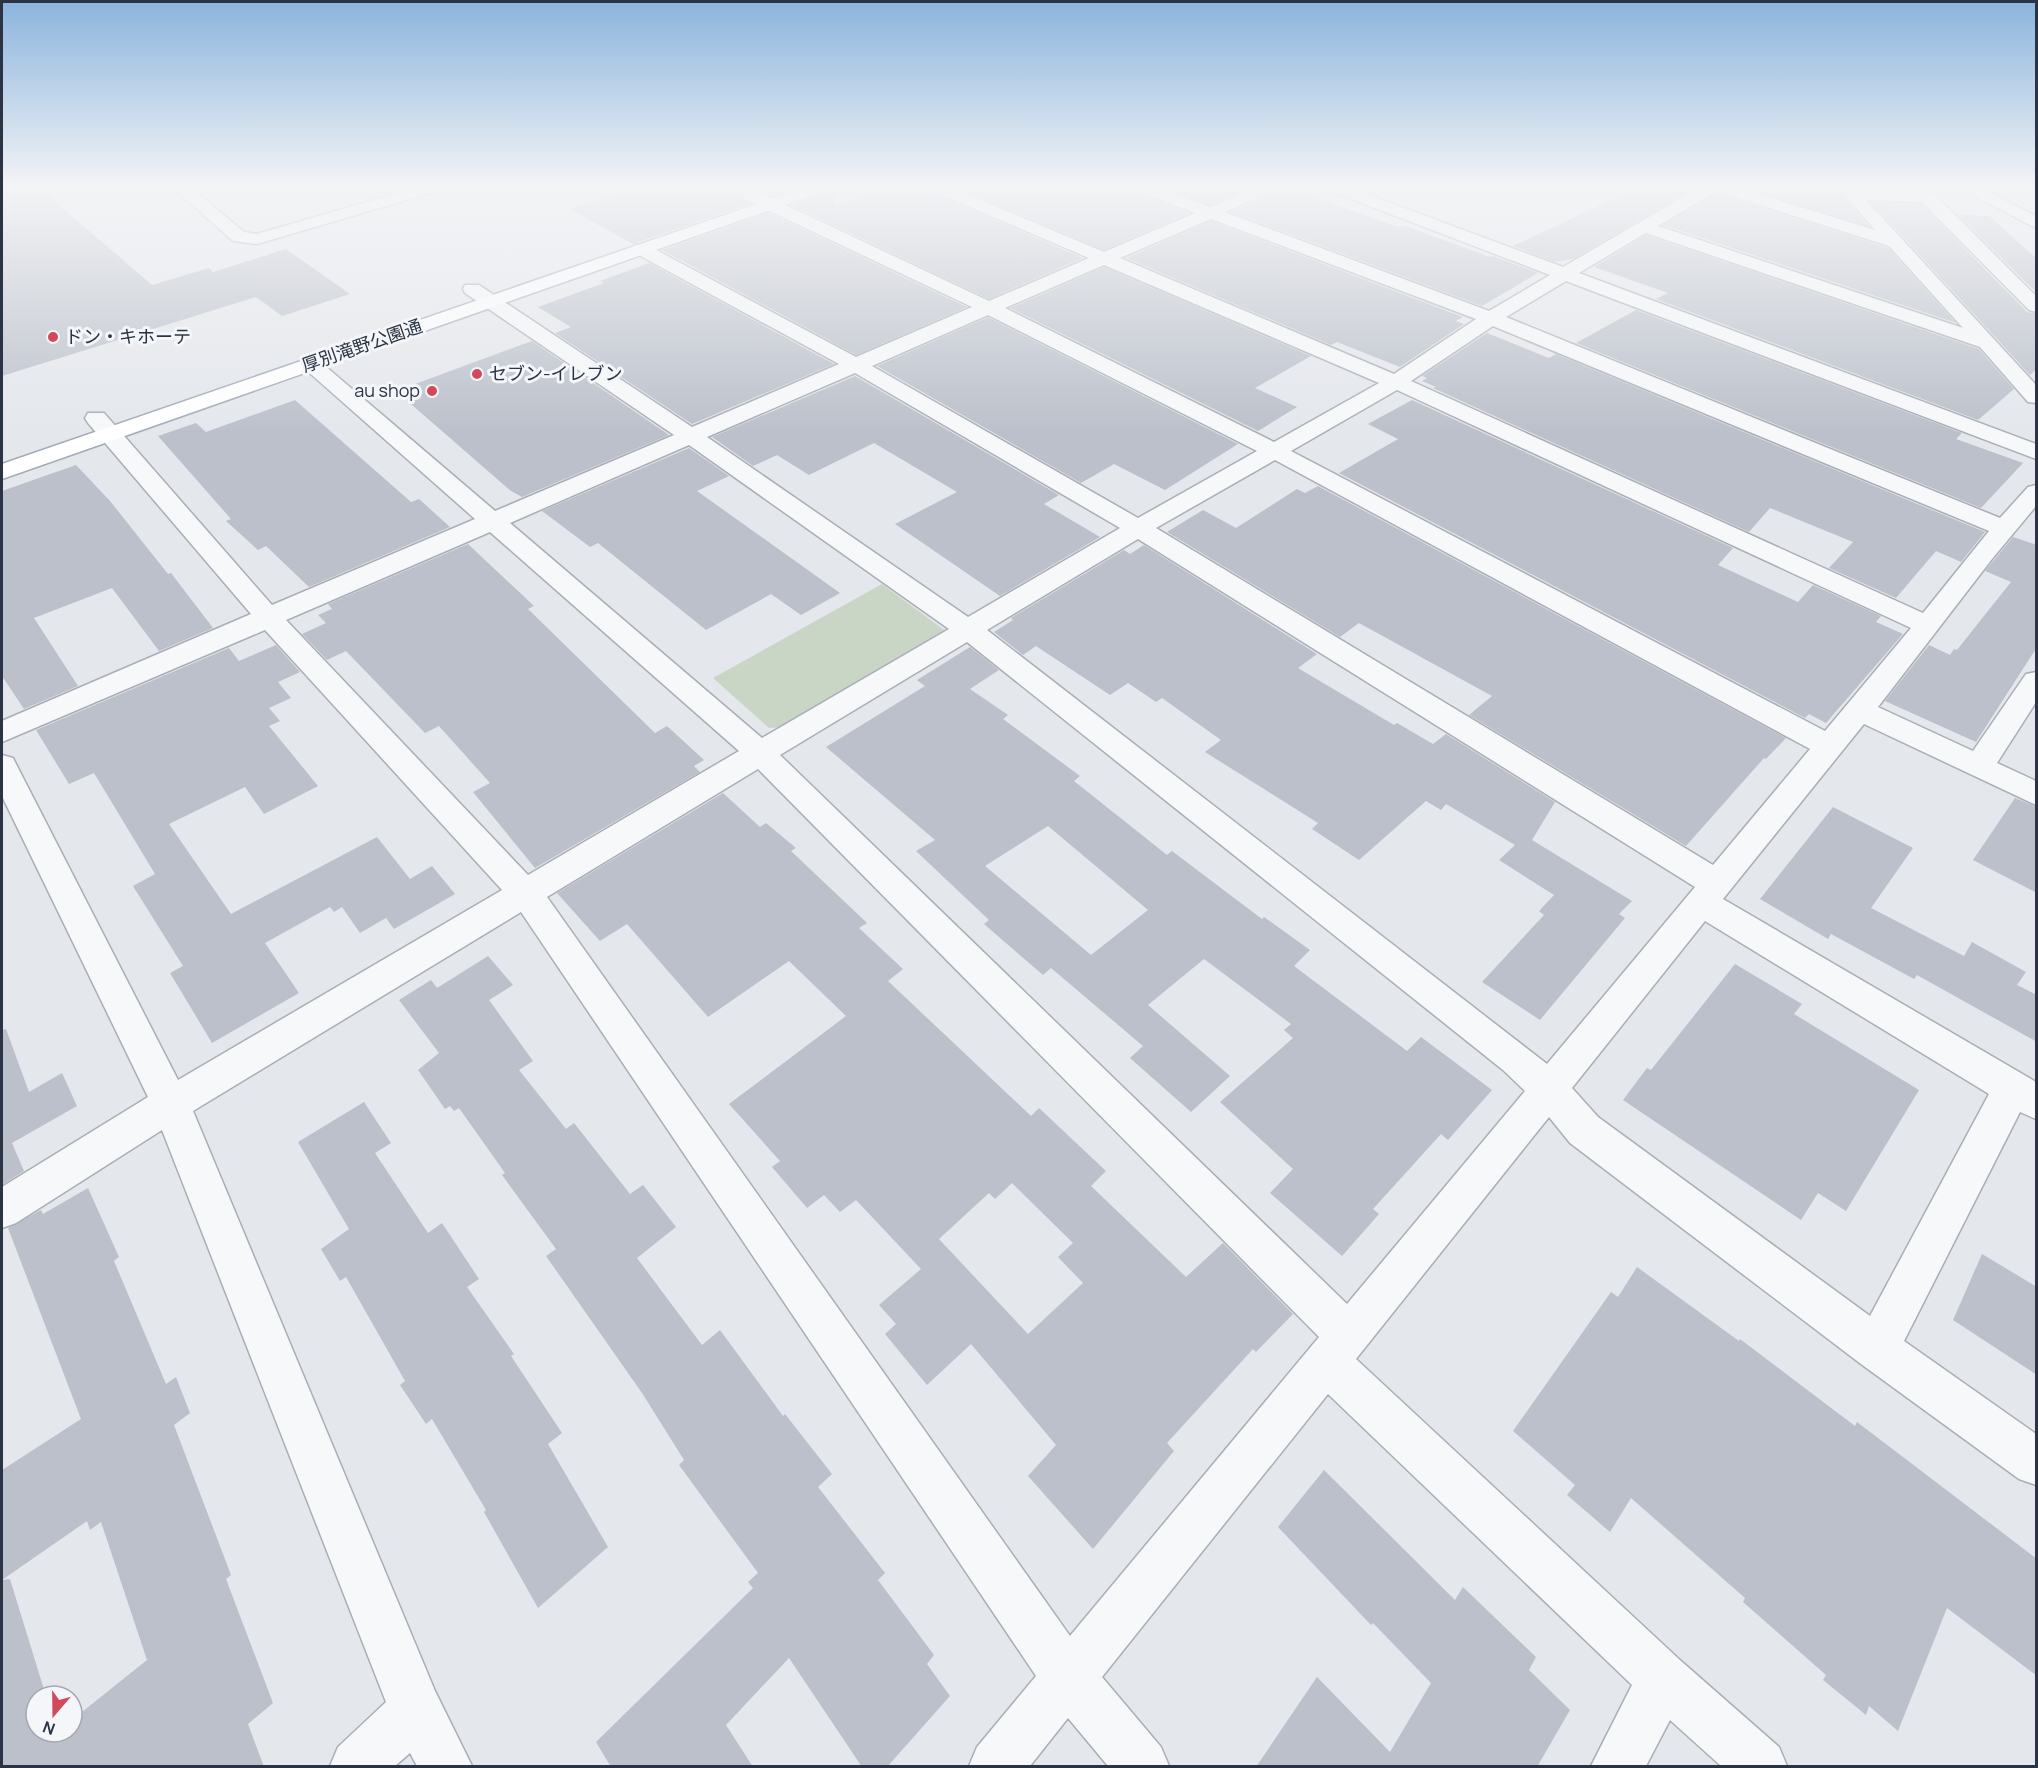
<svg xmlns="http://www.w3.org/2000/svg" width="2038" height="1768" font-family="Manrope,'Noto Sans JP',sans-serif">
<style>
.green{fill:#c9d6c5}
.building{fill:#bbc0ca;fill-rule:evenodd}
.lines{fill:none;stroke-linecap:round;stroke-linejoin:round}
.minor-casing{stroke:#a9aeb7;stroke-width:3}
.major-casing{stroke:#a3abb8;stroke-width:3}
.minor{fill:#f7f8fa;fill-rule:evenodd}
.major{fill:#fff;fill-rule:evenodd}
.poi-dot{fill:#d1495b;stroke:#f4f6f9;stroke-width:2}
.labels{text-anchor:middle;stroke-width:6;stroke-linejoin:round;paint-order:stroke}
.far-poi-label{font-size:18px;fill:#2b3445;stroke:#f4f6f9;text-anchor:start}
.far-street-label{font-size:18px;fill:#2b3445;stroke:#f4f6f9}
</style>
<rect width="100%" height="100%" fill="#e4e7ec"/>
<path class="green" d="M 882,584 L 944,630 L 785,727 L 769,728 L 713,678 Z"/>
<path class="building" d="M 2,186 L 37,186 L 152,285 L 209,268 L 213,272 L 286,249 L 350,294 L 282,316 L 256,297 L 2,376 Z
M 645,186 L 803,186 L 772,196 L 757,189 L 744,189 L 740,196 L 750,204 L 633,244 L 570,209 Z
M 890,186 L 924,186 L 927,191 L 1083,258 L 989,299 L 791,205 L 832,190 L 835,206 Z
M 952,186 L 1129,186 L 1132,191 L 1189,213 L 1104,250 Z
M 1159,186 L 1254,186 L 1210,205 Z
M 1282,186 L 1398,227 L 1403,225 L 1490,257 L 1493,256 L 1538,273 L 1482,306 L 1231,212 L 1279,191 Z
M 1641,186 L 1698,186 L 1573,259 L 1555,262 L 1513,246 Z
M 1739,186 L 1835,186 L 1868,226 Z
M 1716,193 L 1888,248 L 1956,323 L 1663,225 Z
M 1871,202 L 1921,204 L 2027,312 L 2037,314 L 2037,369 L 2030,375 Z
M 768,213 L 967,307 L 856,355 L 662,250 Z
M 1958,215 L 1989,216 L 2037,259 L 2037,293 Z
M 1211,221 L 1463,317 L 1456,321 L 1464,324 L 1400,367 L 1337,342 L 1331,345 L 1126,258 Z
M 1646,235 L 1979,349 L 2014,389 L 1978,420 L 1656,299 L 1668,293 L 1594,267 Z
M 649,263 L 834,364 L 692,424 L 555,333 L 571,327 L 538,307 L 604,283 L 600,281 Z
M 1104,267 L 1311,356 L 1255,388 L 1297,407 L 1258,431 L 1010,308 Z
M 1636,310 L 1962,433 L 1956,439 L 2023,463 L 1981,508 L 1576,343 Z
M 988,317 L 1238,444 L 1165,490 L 1114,464 L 1081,483 L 877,366 Z
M 1487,333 L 1549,358 L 1556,354 L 1985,532 L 1961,562 L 1936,551 L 1896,598 L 1829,568 L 1853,542 L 1770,508 L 1749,532 L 1433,388 L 1436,387 L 1422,381 L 1427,378 L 1422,376 Z
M 532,341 L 669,435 L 522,497 L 511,491 L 396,391 Z
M 855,376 L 1059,495 L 1044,504 L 1100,537 L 1000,596 L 895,524 L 957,492 L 874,443 L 809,475 L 777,455 L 753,466 L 712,437 Z
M 295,400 L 411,502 L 419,499 L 450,527 L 309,587 L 266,546 L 258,550 L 226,521 L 231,519 L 158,436 L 196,423 L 206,432 Z
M 1412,400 L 1733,548 L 1718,565 L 1798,602 L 1813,585 L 1881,616 L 1876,622 L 1903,634 L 1826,723 L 1809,714 L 1805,718 L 1339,473 L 1398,439 L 1368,424 Z
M 689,448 L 729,476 L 697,491 L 840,593 L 801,615 L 771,594 L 706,630 L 598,543 L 590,547 L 542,511 Z
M 76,465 L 110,501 L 168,574 L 171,573 L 213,628 L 159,651 L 112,588 L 34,618 L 78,686 L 24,709 L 2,676 L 2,491 Z
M 1318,486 L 1786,738 L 1766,759 L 1764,758 L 1686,846 L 1469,715 L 1492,696 L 1359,623 L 1340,637 L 1167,532 L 1203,510 L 1236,528 L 1297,489 L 1305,493 Z
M 2013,537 L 2037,545 L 2037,647 L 1976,742 L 1885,701 L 1929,645 L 1950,655 L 1954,649 L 1957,650 L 2011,582 L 1985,571 Z
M 468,544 L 534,606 L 528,609 L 655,733 L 667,726 L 704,760 L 694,766 L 700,772 L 535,868 L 473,792 L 490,783 L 439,726 L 425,733 L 346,651 L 327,660 L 302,634 L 326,623 L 318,615 L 332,609 L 328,604 Z
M 1144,545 L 1317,654 L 1298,668 L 1394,725 L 1397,723 L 1433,744 L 1446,734 L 1555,802 L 1532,840 L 1632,901 L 1619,914 L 1625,918 L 1540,1020 L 1482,982 L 1544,915 L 1539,911 L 1554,895 L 1499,860 L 1515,845 L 1446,804 L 1441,810 L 1426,801 L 1359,860 L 1312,829 L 1318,823 L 1205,752 L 1221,740 L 1162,698 L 1156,702 L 1128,683 L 1110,695 L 1036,646 L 1023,655 L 994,632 L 1013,620 L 1011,618 L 1124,550 L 1130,554 Z
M 276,645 L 300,672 L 278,682 L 291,698 L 269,708 L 280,721 L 269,726 L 318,786 L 264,814 L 245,787 L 169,824 L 231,914 L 377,837 L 410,879 L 432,866 L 455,894 L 394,929 L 386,918 L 360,933 L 342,907 L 334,912 L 330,907 L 265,943 L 299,993 L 212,1043 L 170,973 L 183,966 L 133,886 L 155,874 L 94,773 L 69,784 L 36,730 L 229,648 L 239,661 Z
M 970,647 L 999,670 L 970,689 L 1008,715 L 1003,719 L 1080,776 L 1074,781 L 1167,855 L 1172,851 L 1262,919 L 1264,917 L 1310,950 L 1294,966 L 1407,1051 L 1421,1037 L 1492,1090 L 1448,1140 L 1441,1134 L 1373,1209 L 1379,1214 L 1342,1256 L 1270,1193 L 1293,1169 L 1220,1102 L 1293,1038 L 1284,1030 L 1291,1024 L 1204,959 L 1148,1005 L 1230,1076 L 1191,1112 L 1130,1058 L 1143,1046 L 1051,968 L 1043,975 L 984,924 L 989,920 L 916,851 L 935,840 L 826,747 L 925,686 L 917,680 ZM 1048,826 L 1148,910 L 1091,955 L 985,866 Z
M 723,793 L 760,827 L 766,823 L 796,848 L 791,851 L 867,923 L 859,928 L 903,969 L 888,981 L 1031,1116 L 1039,1108 L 1106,1171 L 1091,1186 L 1186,1277 L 1223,1243 L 1293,1314 L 1256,1352 L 1253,1349 L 1167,1443 L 1174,1451 L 1093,1549 L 1028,1476 L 1056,1445 L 971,1344 L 927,1385 L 885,1334 L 896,1324 L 879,1305 L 921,1269 L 856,1200 L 840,1212 L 824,1195 L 807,1208 L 772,1167 L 780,1161 L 729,1104 L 846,1016 L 789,961 L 708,1017 L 627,924 L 600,941 L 557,893 ZM 1012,1183 L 1073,1243 L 1058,1257 L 1083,1283 L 1028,1334 L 939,1239 L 989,1193 L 995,1199 Z
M 2015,798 L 2037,807 L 2037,893 L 1973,860 Z
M 1833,807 L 1913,848 L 1871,908 L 1964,956 L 1972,942 L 2026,972 L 2017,985 L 2037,995 L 2037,1042 L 1917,975 L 1914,979 L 1831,934 L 1828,939 L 1760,899 Z
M 488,956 L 513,985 L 489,1000 L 533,1061 L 519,1070 L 566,1129 L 574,1123 L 630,1194 L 643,1185 L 676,1227 L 637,1258 L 702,1345 L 720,1330 L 783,1416 L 785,1414 L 832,1474 L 818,1487 L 885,1573 L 878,1580 L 934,1655 L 927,1664 L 950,1696 L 887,1767 L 862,1767 L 789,1658 L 726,1725 L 753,1767 L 611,1767 L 596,1742 L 753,1588 L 748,1582 L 758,1573 L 679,1465 L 684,1460 L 642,1393 L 546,1256 L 556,1249 L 502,1175 L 505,1173 L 459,1108 L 454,1111 L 450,1106 L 445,1109 L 418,1070 L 439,1053 L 399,1000 L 431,980 L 437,988 Z
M 1735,964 L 1802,1004 L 1794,1014 L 1919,1090 L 1846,1211 L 1818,1193 L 1801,1220 L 1623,1100 L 1647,1068 L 1651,1070 Z
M 6,1029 L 29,1092 L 62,1073 L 77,1106 L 12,1143 L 24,1171 L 2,1185 L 2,1030 Z
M 364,1102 L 391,1143 L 375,1153 L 428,1233 L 442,1223 L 479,1279 L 467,1287 L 514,1354 L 511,1356 L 562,1433 L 548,1444 L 608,1547 L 538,1608 L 484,1512 L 486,1510 L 432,1419 L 426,1424 L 400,1385 L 405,1381 L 346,1277 L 340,1281 L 321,1249 L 349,1229 L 298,1142 Z
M 88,1188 L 119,1257 L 114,1261 L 166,1384 L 176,1377 L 190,1413 L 174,1425 L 231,1575 L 226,1579 L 273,1703 L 248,1724 L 264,1767 L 2,1767 L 2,1470 L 81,1419 L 8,1228 L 41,1210 L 43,1214 ZM 87,1521 L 90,1530 L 101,1522 L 147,1660 L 72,1720 L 72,1732 L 36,1732 L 36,1696 L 46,1696 L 10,1579 L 2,1580 Z
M 1982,1254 L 2037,1287 L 2037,1375 L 1953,1320 Z
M 1637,1267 L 1739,1341 L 1740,1339 L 1855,1426 L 1857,1422 L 2037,1559 L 2037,1676 L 1947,1608 L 1898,1731 L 1869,1706 L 1866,1715 L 1823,1680 L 1826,1675 L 1743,1602 L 1745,1598 L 1631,1498 L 1610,1532 L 1567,1495 L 1575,1485 L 1513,1431 L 1611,1292 L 1618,1297 Z
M 1324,1470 L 1455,1600 L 1463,1587 L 1536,1657 L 1529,1670 L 1570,1710 L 1537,1767 L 1256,1767 L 1317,1677 L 1390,1752 L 1431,1683 L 1373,1623 L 1371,1625 L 1278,1527 Z"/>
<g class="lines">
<g class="minor-casing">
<path id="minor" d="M 171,186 L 189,186 L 244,232 L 257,234 L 422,186 L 446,186 L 444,189 L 257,244 L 233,241 Z
M 926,186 L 947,186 L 1104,252 L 1195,213 L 1133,189 L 1131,186 L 1153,186 L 1210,207 L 1259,186 L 1280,186 L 1278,189 L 1225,212 L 1489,311 L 1550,275 L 1325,189 L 1323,186 L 1345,186 L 1563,267 L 1702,186 L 1733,186 L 1875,230 L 1837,186 L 1854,186 L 1857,189 L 1927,192 L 1933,193 L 2036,296 L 2036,312 L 2029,310 L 1922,202 L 1866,200 L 2036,385 L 2036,403 L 2028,402 L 1980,347 L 1646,233 L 1579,273 L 2036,444 L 2036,459 L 1566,281 L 1506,317 L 2000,518 L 2028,487 L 2036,485 L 2036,506 L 1992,559 L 1878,707 L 1973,751 L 2026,674 L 2036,672 L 2036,702 L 1997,763 L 2036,781 L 2036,805 L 1864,724 L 1723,899 L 2036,1082 L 2036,1119 L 2020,1112 L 1904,1341 L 2036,1434 L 2036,1485 L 2019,1479 L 1861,1364 L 1570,1143 L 1549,1117 L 1356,1359 L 1681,1661 L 1779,1747 L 1787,1766 L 1721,1766 L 1670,1720 L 1646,1766 L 1591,1766 L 1632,1685 L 1328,1394 L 1102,1677 L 1161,1747 L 1169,1766 L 1108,1766 L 1068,1718 L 1030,1766 L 969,1766 L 977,1747 L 1036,1676 L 521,912 L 193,1111 L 435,1691 L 472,1766 L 417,1766 L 410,1753 L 395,1766 L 330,1766 L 338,1747 L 386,1702 L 162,1130 L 16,1223 L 2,1228 L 2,1187 L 148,1097 L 2,796 L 2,755 L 13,758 L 17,766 L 178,1080 L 502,890 L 265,630 L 2,742 L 2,721 L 251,614 L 88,423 L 85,418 L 88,413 L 104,413 L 272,605 L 475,519 L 304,368 L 301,364 L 304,360 L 318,360 L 495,511 L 674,435 L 465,293 L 463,289 L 465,285 L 479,285 L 692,427 L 839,364 L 635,253 L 632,249 L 635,245 L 647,245 L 856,357 L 972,307 L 744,199 L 742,195 L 744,191 L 756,191 L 989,301 L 1089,258 L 928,189 ZM 1716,191 L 1889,246 L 1963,328 L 1658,226 ZM 1211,219 L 1476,319 L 1394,374 L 1120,258 ZM 1104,265 L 1379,383 L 1274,442 L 1005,308 ZM 988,315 L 1257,451 L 1138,518 L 872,366 ZM 1493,326 L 1989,531 L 1923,613 L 1411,381 ZM 855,373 L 1120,528 L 968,617 L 707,437 ZM 1397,390 L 1911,628 L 1825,731 L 1291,451 ZM 689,445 L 949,629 L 762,738 L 510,523 ZM 1275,460 L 1810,749 L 1713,865 L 1156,528 ZM 490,532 L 739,751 L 528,875 L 286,620 ZM 1138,539 L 1695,887 L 1547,1064 L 987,630 ZM 967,642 L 1503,1070 L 1525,1091 L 1347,1304 L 780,755 ZM 758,769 L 1319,1337 L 1070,1636 L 547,897 ZM 1705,921 L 1989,1094 L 1870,1316 L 1598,1117 L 1572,1088 Z
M 1956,186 L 1976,186 L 2036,216 L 2036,228 Z"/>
</g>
<g class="major-casing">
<path id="major" d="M 809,186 L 832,186 L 830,189 L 2,479 L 2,464 Z"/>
</g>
<use href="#minor" class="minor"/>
<use href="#major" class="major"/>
</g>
<linearGradient id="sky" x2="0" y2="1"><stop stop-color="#8bb4dd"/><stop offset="0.43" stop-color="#f3f4f6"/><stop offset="1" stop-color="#f3f4f6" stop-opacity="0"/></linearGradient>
<rect width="2038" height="433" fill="url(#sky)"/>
<g class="poi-dot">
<circle cx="53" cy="337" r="6"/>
<circle cx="477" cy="374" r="6"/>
<circle cx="432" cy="391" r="6"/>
</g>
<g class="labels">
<g class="far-poi-label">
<text x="65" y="343">ドン・キホーテ</text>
<text x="489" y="380">セブン-イレブン</text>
<text x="420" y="397" text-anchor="end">au shop</text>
</g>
<g class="far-street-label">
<text transform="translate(362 346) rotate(-19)" y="6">厚別滝野公園通</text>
</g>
</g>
<rect width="2038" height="1768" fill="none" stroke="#2b3445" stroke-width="6"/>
<g transform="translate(54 1714) rotate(200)"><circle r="28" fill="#f4f6f9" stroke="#a4a8b1" stroke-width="1.5"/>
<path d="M0-4.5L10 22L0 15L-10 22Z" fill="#d1495b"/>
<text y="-9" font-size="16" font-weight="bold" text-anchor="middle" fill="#2b3445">N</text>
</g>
</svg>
